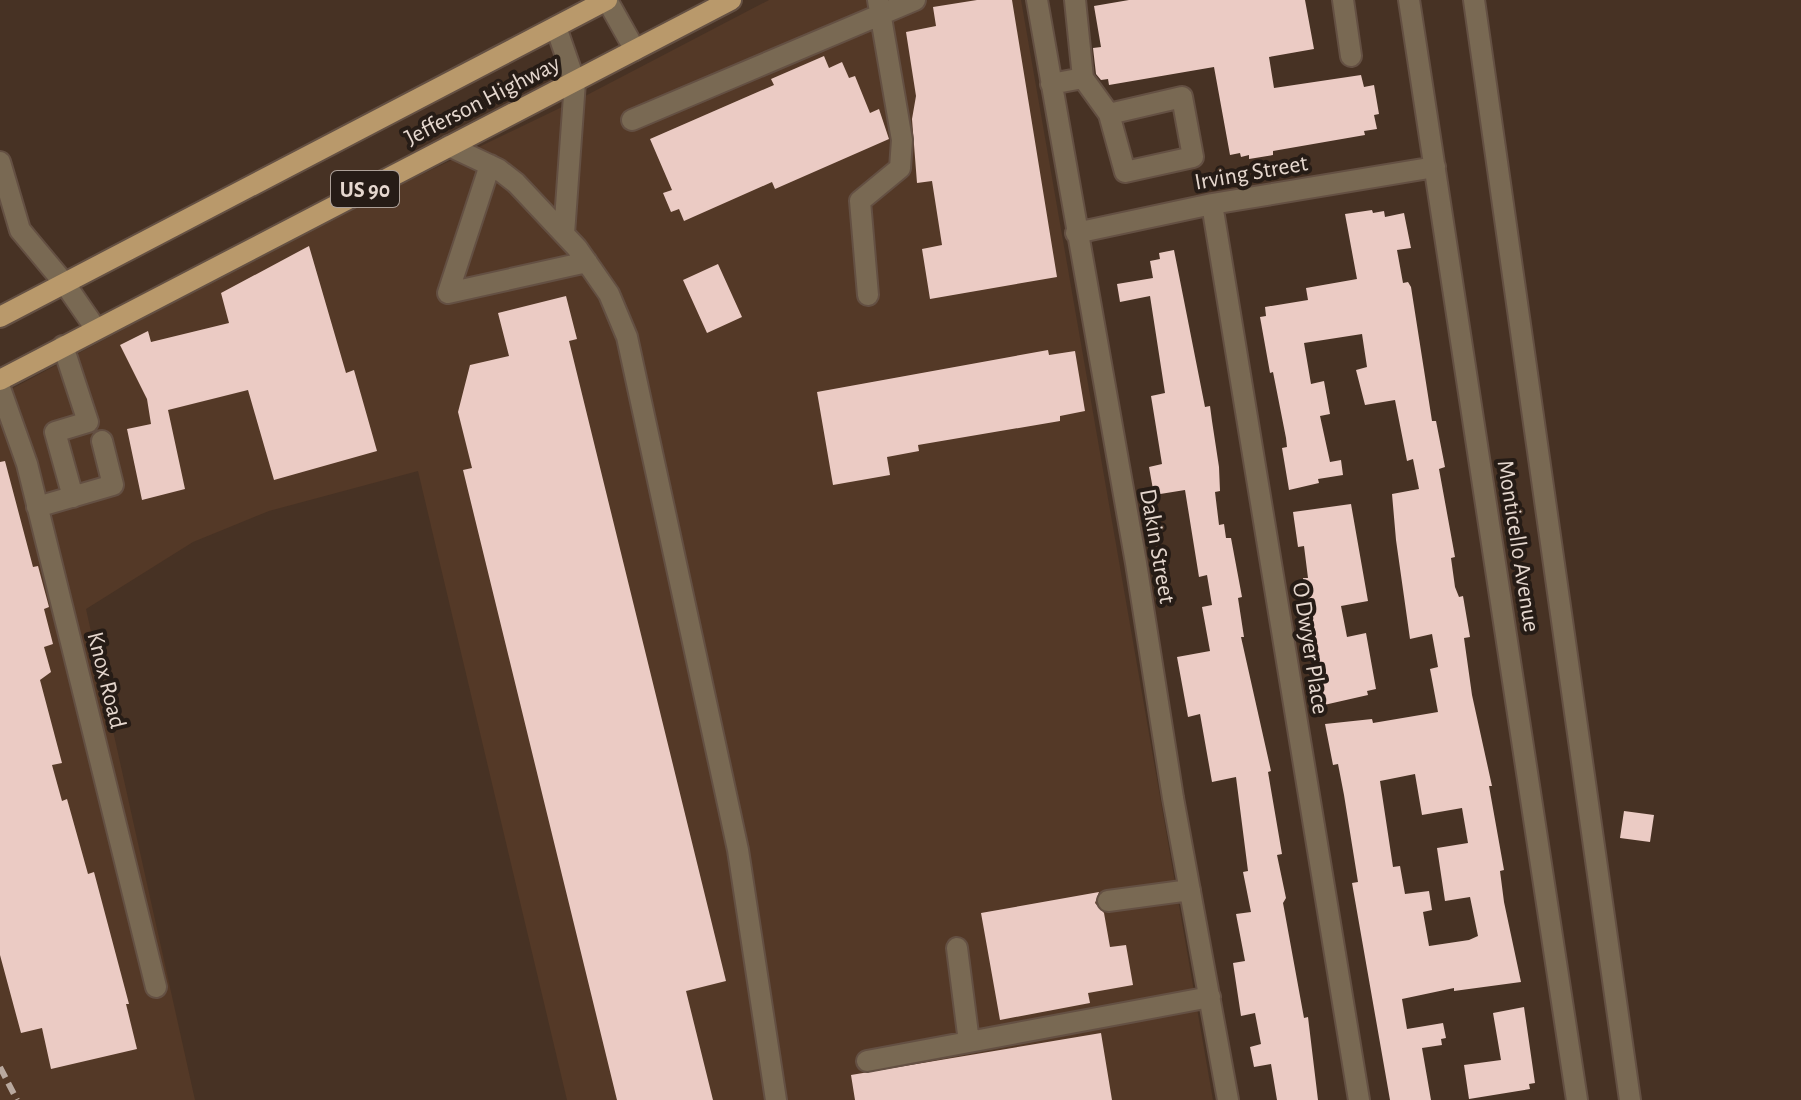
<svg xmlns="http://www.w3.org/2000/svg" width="1801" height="1100" font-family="'Alegreya Sans',sans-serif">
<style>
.built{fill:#543927}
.building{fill:#ebcbc4;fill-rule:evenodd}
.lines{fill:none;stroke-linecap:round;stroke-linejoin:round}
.minor-casing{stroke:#645043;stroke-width:24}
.major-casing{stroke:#645043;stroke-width:24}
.minor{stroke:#796953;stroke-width:20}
.major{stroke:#b9996b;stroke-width:20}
.rail{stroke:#b9a99f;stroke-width:6;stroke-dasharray:12 6;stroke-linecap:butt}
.labels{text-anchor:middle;stroke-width:8;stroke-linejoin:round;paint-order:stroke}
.shield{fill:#261c16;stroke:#aca098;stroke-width:2}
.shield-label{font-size:22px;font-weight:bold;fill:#e6d8cf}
.street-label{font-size:24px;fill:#e6d8cf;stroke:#261c16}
</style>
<rect width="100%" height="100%" fill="#473224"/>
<path class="built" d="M 769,0 L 1021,0 L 1213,1100 L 567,1100 L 418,471 L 269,511 L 193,542 L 86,609 L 195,1100 L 0,1100 L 0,395 L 350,209 L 587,95 Z"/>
<path class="building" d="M 977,0 L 1012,0 L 1057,277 L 930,299 L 922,249 L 942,245 L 932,181 L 917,183 L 912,119 L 916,96 L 906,32 L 936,26 L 933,7 Z
M 1129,0 L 1305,0 L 1314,49 L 1269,57 L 1274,88 L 1361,75 L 1364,87 L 1374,85 L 1379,114 L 1374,115 L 1377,129 L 1364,131 L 1365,135 L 1273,151 L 1273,155 L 1249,159 L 1249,155 L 1241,157 L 1240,153 L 1230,155 L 1214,67 L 1109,85 L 1108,79 L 1101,80 L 1096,74 L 1093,48 L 1101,47 L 1094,6 Z
M 824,56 L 829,68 L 842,62 L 849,78 L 855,76 L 870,113 L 879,109 L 889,139 L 775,189 L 772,182 L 684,221 L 679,209 L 671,212 L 663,193 L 672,190 L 650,139 L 774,85 L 771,79 Z
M 1372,210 L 1373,213 L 1384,211 L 1385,217 L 1404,213 L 1411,248 L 1397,250 L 1403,283 L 1408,282 L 1411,287 L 1432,421 L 1436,421 L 1445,467 L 1439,469 L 1455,557 L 1451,558 L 1455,587 L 1459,597 L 1463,596 L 1470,637 L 1464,638 L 1472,695 L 1492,786 L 1489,786 L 1504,870 L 1500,871 L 1504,902 L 1521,982 L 1454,991 L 1454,988 L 1402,999 L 1407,1029 L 1443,1023 L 1446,1038 L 1441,1039 L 1442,1045 L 1422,1048 L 1431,1100 L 1390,1100 L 1352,883 L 1358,882 L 1344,795 L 1338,764 L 1333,765 L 1325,724 L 1372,719 L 1373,723 L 1438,712 L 1430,669 L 1438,667 L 1432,634 L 1410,639 L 1396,540 L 1392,494 L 1419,489 L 1413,459 L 1407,461 L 1395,400 L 1365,405 L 1356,370 L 1367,367 L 1362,334 L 1304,343 L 1311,384 L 1324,381 L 1330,414 L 1320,416 L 1330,462 L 1341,460 L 1343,475 L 1318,479 L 1319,483 L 1289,490 L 1282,448 L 1287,447 L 1286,438 L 1273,372 L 1270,373 L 1260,317 L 1266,316 L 1265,307 L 1308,300 L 1306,288 L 1357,279 L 1345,214 ZM 1415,774 L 1422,815 L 1462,808 L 1468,843 L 1437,848 L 1445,901 L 1470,897 L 1478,936 L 1469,940 L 1429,946 L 1423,912 L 1432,910 L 1429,891 L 1405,894 L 1400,866 L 1393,867 L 1380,781 Z
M 309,246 L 346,373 L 354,370 L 377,451 L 274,480 L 248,390 L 168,410 L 185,489 L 142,500 L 127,429 L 151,424 L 147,399 L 120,345 L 148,331 L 151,342 L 229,323 L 221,293 Z
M 1174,250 L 1205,407 L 1210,406 L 1212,421 L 1219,467 L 1220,491 L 1215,492 L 1219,525 L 1224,524 L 1226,538 L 1231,538 L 1242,597 L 1238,598 L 1244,637 L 1241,637 L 1271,771 L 1268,772 L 1282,854 L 1277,855 L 1286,898 L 1283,903 L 1304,1018 L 1308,1017 L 1318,1100 L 1277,1100 L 1271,1064 L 1254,1067 L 1250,1047 L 1261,1044 L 1255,1013 L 1241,1016 L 1233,963 L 1245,961 L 1236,914 L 1251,912 L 1243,872 L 1248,871 L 1236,777 L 1212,782 L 1200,714 L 1188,717 L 1177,657 L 1210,651 L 1202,607 L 1212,605 L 1207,575 L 1199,577 L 1185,490 L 1154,495 L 1149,467 L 1162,464 L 1151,396 L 1165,393 L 1150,296 L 1120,302 L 1117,284 L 1153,278 L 1150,261 L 1160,259 L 1159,253 Z
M 718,264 L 742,317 L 707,333 L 683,280 Z
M 566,296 L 577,339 L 569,341 L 726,981 L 686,991 L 713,1100 L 617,1100 L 463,470 L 472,468 L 458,412 L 470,365 L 509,356 L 498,313 Z
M 1048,350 L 1049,355 L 1075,351 L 1085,411 L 1060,416 L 1060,421 L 918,445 L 919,451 L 887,457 L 890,475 L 833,485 L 817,392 Z
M 5,461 L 33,567 L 38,566 L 49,607 L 44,609 L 53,644 L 44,647 L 51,672 L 40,680 L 62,763 L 52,765 L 62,801 L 67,799 L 88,874 L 94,872 L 129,1004 L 126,1004 L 137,1049 L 51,1069 L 42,1028 L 21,1033 L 0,955 L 0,462 Z
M 1351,504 L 1368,601 L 1341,606 L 1347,637 L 1366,633 L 1376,689 L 1367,691 L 1368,695 L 1324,705 L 1303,578 L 1308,578 L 1304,546 L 1298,547 L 1293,512 Z
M 1624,811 L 1654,815 L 1650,842 L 1620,838 Z
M 1099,892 L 1095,903 L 1104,913 L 1110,947 L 1126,945 L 1133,985 L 1088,993 L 1090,1003 L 1000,1020 L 981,913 Z
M 1524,1007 L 1535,1083 L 1529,1084 L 1530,1089 L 1469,1099 L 1464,1065 L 1501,1060 L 1493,1013 Z
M 1101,1033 L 1112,1100 L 855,1100 L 851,1075 Z"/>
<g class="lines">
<g class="minor-casing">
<path id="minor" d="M 607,0 L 635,50
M 1037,0 L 1136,563 L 1173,798 L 1228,1100
M 1343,0 L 1351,56
M 1409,0 L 1577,1100
M 1474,0 L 1630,1100
M 556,27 L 575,82 L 564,234
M 1083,78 L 1109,114 L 1125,172 L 1193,157 L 1182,97 L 1109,114
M 1051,84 L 1083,78 L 1075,0
M 632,120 L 915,0
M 449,146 L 498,169 L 516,183 L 577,248 L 609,294 L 627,337 L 738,850 L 776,1100
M 0,162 L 20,230 L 65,284 L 96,329
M 490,165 L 448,293 L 587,262
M 1212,204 L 1359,1100
M 1076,233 L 1212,204 L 1435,167
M 868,295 L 860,201 L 900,168 L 902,140 L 878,0
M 63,346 L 88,422 L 55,432 L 73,497
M 0,388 L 27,464 L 156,987
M 37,507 L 113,485 L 102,441
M 1108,901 L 1190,890
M 957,948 L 969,1042
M 867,1061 L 1210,997"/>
</g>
<g class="major-casing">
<path id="major" d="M 0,317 L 607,0
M 0,380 L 731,0"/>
</g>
<use href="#minor" class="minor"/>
<use href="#major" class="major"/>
<path class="rail" d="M 0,1067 L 17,1100"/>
</g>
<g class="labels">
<rect class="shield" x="331" y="171" width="68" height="36" rx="6"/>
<g class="shield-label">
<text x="365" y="197">US 90</text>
</g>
<g class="street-label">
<text transform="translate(482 100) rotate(-27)" y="8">Jefferson Highway</text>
<text transform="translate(1251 172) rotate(-10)" y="8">Irving Street</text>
<text transform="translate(1158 546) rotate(80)" y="8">Dakin Street</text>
<text transform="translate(1519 546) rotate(81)" y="8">Monticello Avenue</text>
<text transform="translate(1311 648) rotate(81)" y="8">O Dwyer Place</text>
<text transform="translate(107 680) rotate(76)" y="8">Knox Road</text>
</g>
</g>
</svg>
